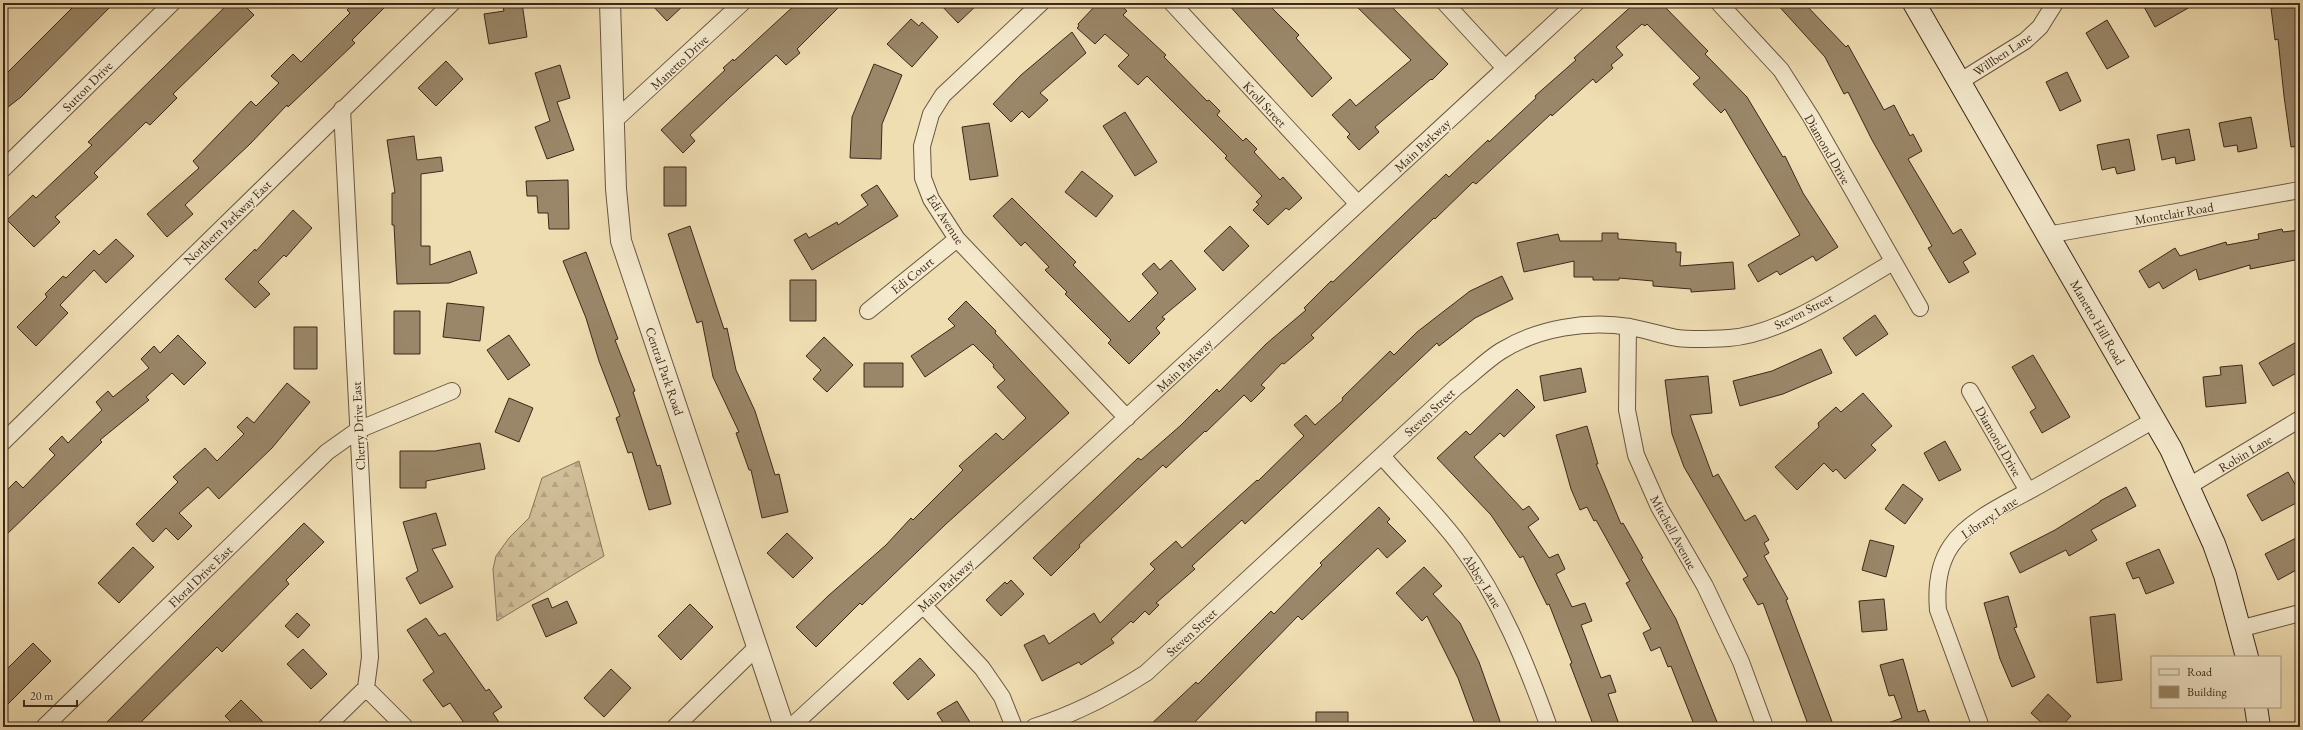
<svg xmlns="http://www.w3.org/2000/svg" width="2303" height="730" font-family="'EB Garamond',serif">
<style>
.forest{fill:url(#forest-firs);stroke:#867459}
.building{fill:#9a8769;stroke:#3c2819}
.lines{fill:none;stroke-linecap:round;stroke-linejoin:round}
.minor-casing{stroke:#695640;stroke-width:18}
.tertiary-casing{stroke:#695640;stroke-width:22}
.secondary-casing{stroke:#3c2819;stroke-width:24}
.minor{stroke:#f5eace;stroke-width:16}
.tertiary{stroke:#f5eace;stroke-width:20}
.secondary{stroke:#f5eace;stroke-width:22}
.labels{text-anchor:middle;stroke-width:3;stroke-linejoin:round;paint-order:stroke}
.street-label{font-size:13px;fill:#3c2819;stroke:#f5eace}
</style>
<defs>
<pattern id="forest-firs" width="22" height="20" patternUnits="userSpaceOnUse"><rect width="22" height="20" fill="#d1bf99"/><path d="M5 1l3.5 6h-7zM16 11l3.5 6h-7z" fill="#b4a483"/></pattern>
</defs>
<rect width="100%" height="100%" fill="#f0deb3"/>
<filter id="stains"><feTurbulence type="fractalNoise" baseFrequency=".005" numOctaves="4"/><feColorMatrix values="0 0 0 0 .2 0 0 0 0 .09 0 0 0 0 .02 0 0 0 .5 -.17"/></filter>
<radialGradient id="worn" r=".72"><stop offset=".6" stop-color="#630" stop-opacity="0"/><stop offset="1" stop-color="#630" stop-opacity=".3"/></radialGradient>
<path class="forest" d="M 579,461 L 604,556 L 497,621 L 493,569 L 496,556 L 509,538 L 529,518 L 542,478 Z"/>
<path class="building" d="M 77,3 L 114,3 L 21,97 L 3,111 L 3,77 Z
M 229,3 L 242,3 L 254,15 L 173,94 L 177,98 L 150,125 L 146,122 L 94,173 L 98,177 L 55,217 L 60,222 L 34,247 L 7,220 L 33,195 L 36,198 L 92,145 L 88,142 Z
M 354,3 L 389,3 L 352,40 L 355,43 L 288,107 L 287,105 L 250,144 L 185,205 L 193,214 L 167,237 L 147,214 L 199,168 L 193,161 L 251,101 L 256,106 L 279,83 L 271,76 L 293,54 L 301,62 L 350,13 L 347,10 Z
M 502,3 L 522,3 L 527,37 L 489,44 L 484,14 L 504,11 Z
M 650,3 L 686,3 L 667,21 Z
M 797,3 L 843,3 L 797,49 L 800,53 L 786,65 L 776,55 L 729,98 L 690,135 L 695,141 L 683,153 L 661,130 L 725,70 L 723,68 L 733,59 L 734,61 Z
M 939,3 L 979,3 L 958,23 Z
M 1098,3 L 1118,3 L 1127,11 L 1123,15 L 1166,55 L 1164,57 L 1207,101 L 1209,100 L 1220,111 L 1217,115 L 1243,141 L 1246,138 L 1257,149 L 1254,152 L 1280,180 L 1283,177 L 1302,198 L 1289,210 L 1286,208 L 1268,225 L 1253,210 L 1259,204 L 1256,202 L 1262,196 L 1225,158 L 1227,156 L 1147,76 L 1138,85 L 1118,66 L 1129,55 L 1105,34 L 1095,44 L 1077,28 L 1079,26 L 1078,24 Z
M 1227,3 L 1267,3 L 1299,35 L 1296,38 L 1332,78 L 1312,97 Z
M 1353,3 L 1388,3 L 1448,64 L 1432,80 L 1431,79 L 1375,127 L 1379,132 L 1359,150 L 1347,137 L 1350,134 L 1332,115 L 1350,99 L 1356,106 L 1411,60 Z
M 1635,3 L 1661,3 L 1708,51 L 1705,54 L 1747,97 L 1783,157 L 1785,156 L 1803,193 L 1838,247 L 1816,261 L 1813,256 L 1780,275 L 1777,271 L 1758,282 L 1748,265 L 1800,235 L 1725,109 L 1721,113 L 1693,84 L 1700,78 L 1647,24 L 1645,26 L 1642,24 L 1616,47 L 1623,55 L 1611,65 L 1613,68 L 1596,83 L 1593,79 L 1552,116 L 1551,114 L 1476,184 L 1473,182 L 1435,219 L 1434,218 L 1311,335 L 1314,338 L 1284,364 L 1282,363 L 1261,385 L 1265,388 L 1251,402 L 1244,395 L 1206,432 L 1205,431 L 1166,468 L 1163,465 L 1079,545 L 1080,547 L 1051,576 L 1033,558 L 1138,458 L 1141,460 L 1180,426 L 1217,389 L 1219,392 L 1266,344 L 1306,310 L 1304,308 L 1331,281 L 1333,282 L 1446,174 L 1449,177 L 1488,140 L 1489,142 L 1536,98 L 1535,96 L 1576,60 L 1574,58 Z
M 1776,3 L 1804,3 L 1846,47 L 1848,45 L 1884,110 L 1894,105 L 1910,136 L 1913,134 L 1922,151 L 1908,159 L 1953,234 L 1961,229 L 1976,254 L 1963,262 L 1969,272 L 1949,283 L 1928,248 L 1932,246 L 1872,140 L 1848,92 L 1844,94 L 1825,57 Z
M 2142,3 L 2197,3 L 2155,27 Z
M 2300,4 L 2300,146 L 2291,147 L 2284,96 L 2278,39 L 2275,40 L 2271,8 Z
M 911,19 L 919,26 L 922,22 L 938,37 L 912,67 L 887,44 Z
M 2107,20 L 2129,57 L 2107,69 L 2086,33 Z
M 1072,32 L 1086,53 L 1040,93 L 1048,100 L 1029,118 L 1022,111 L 1011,122 L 993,104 L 1021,75 Z
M 446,61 L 463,79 L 436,106 L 418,88 Z
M 874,64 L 902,75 L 882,124 L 881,159 L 850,158 L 852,117 Z
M 560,65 L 570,98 L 557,102 L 574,150 L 547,159 L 535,127 L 550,121 L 535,73 Z
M 2067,72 L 2081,101 L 2060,111 L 2046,82 Z
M 1125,112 L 1157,162 L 1135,176 L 1103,126 Z
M 2251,117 L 2257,148 L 2238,152 L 2237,145 L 2224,147 L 2219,123 Z
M 989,123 L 998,176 L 970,180 L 962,127 Z
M 2189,129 L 2195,160 L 2176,164 L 2175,157 L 2162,160 L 2157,135 Z
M 414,136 L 417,160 L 441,157 L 443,171 L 421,174 L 421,246 L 430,246 L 430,265 L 470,251 L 477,273 L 449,283 L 397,284 L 394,225 L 392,225 L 392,193 L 395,193 L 387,140 Z
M 2129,139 L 2135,170 L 2117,174 L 2115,167 L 2102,170 L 2097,145 Z
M 664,167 L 686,167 L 686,206 L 664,206 Z
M 1082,171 L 1113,196 L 1096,217 L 1065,192 Z
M 568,180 L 569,229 L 549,229 L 548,213 L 538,213 L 537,196 L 527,196 L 526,181 Z
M 877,185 L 898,216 L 812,270 L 794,240 L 806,233 L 809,238 L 837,222 L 838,225 L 868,205 L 861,195 Z
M 1012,198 L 1076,262 L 1073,265 L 1129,322 L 1158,293 L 1142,274 L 1154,263 L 1160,270 L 1171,260 L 1196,289 L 1162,317 L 1165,319 L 1156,328 L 1160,333 L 1129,364 L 1108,343 L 1111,340 L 1065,294 L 1067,292 L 1045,270 L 1049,267 L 1025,242 L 1021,246 L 993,216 Z
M 293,210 L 312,228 L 286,257 L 284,255 L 258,282 L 270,294 L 255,308 L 225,279 L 255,249 L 256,251 Z
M 690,226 L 724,329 L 727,328 L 736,370 L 755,411 L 775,475 L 779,474 L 788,512 L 762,518 L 751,470 L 749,470 L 736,433 L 739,432 L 713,377 L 702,321 L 697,323 L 668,234 Z
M 1230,226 L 1249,246 L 1223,271 L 1204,251 Z
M 2282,229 L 2283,232 L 2300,230 L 2300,259 L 2250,269 L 2250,265 L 2199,280 L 2196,269 L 2163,289 L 2159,282 L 2149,288 L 2139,271 L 2175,248 L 2180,256 L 2226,242 L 2227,245 L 2259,239 L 2258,234 Z
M 1602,233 L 1618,233 L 1618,239 L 1676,243 L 1676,252 L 1681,252 L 1680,266 L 1733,262 L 1735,289 L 1691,292 L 1691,289 L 1653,286 L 1653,281 L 1619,278 L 1619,280 L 1593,280 L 1593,277 L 1574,277 L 1574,261 L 1524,272 L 1517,243 L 1558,234 L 1560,241 L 1602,241 Z
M 116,239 L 134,256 L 106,283 L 94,270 L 60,305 L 68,313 L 36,346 L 17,327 L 47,297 L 45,294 L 63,276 L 66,278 L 94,250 L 99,255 Z
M 586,252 L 618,339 L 615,340 L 635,391 L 633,392 L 657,466 L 660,465 L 671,504 L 649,510 L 632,452 L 628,453 L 616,418 L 620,416 L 599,361 L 586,318 L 563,261 Z
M 1502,276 L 1513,299 L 1475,318 L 1439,346 L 1437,343 L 1245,524 L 1242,520 L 1192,566 L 1195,569 L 1156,603 L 1159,605 L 1149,615 L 1145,611 L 1133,623 L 1131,621 L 1111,639 L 1114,643 L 1081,665 L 1079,662 L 1042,681 L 1024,645 L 1044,635 L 1049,644 L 1094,613 L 1100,623 L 1155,569 L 1150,564 L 1176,541 L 1182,548 L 1257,480 L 1258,481 L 1304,436 L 1294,425 L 1306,415 L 1315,425 L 1343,400 L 1342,398 L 1390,351 L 1394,355 L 1417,332 L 1470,291 Z
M 790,280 L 816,280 L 816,321 L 790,321 Z
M 966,301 L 996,331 L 995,333 L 1069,413 L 946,524 L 862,605 L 860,603 L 816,647 L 796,627 L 828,596 L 886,545 L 911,518 L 913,520 L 963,470 L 959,466 L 996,433 L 1003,440 L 1026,418 L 997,387 L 1005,380 L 993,367 L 994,365 L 973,344 L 925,377 L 911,356 L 955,326 L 948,319 Z
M 447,303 L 484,307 L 480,341 L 443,337 Z
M 394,311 L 420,311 L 420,354 L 394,354 Z
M 1875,315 L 1888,334 L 1856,356 L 1843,338 Z
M 294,327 L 317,327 L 317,369 L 294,369 Z
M 178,335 L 206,363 L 184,385 L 172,373 L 146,397 L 149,400 L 100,440 L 102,442 L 3,538 L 3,494 L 16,481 L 23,488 L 55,455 L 49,449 L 62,436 L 68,443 L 102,410 L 96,402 L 108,391 L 113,397 L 149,368 L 141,359 L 154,346 L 160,353 Z
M 509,335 L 530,365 L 508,380 L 487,350 Z
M 824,337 L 853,365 L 827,392 L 813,379 L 821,370 L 806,356 Z
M 2300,340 L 2300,371 L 2273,386 L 2259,363 Z
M 1821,349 L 1832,373 L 1783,394 L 1740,406 L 1733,381 L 1772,371 Z
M 2033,355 L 2070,417 L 2042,433 L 2030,412 L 2036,408 L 2012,367 Z
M 864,363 L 903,363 L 903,387 L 864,387 Z
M 2242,365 L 2246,403 L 2206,407 L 2203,377 L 2221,375 L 2220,367 Z
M 1581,368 L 1586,392 L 1544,401 L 1540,376 Z
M 1708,376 L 1712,413 L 1690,415 L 1713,477 L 1718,474 L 1745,521 L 1755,515 L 1769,540 L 1764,543 L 1769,553 L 1764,556 L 1788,599 L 1786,600 L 1834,727 L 1809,727 L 1763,603 L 1758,605 L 1743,579 L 1748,576 L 1684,467 L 1672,434 L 1665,380 Z
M 287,383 L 310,402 L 272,448 L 219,499 L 208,487 L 179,513 L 192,526 L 178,540 L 166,528 L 153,542 L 136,524 L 178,482 L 173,477 L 205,448 L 217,461 L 244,434 L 237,427 L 247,417 L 254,423 Z
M 1517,389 L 1535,407 L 1504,437 L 1500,433 L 1474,457 L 1523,510 L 1529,506 L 1539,519 L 1528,527 L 1549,558 L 1558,554 L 1565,569 L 1556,574 L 1572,607 L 1585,603 L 1592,621 L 1581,625 L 1601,678 L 1610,675 L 1616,692 L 1608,694 L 1620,727 L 1594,727 L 1570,664 L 1572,663 L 1549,604 L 1547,605 L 1523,556 L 1520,558 L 1491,515 L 1437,458 L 1466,431 L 1470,435 Z
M 1863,393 L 1892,426 L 1871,445 L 1876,450 L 1845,479 L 1836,469 L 1833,472 L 1824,463 L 1797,490 L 1775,467 L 1819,427 L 1818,423 L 1836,407 L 1841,412 Z
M 509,398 L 533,408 L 519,442 L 495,432 Z
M 1587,426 L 1598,464 L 1596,464 L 1621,524 L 1623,523 L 1643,558 L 1641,559 L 1676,619 L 1719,727 L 1695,727 L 1671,666 L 1668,667 L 1660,647 L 1651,651 L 1643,633 L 1651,629 L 1626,583 L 1630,581 L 1596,520 L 1594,521 L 1587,507 L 1580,510 L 1571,489 L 1556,435 Z
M 1945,441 L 1961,470 L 1939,481 L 1924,453 Z
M 480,443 L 485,469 L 426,481 L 426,488 L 400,488 L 400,451 L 435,451 Z
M 2288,472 L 2300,493 L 2300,501 L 2262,521 L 2247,495 Z
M 1903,484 L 1923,499 L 1905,524 L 1885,509 Z
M 2126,487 L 2136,506 L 2091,530 L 2097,540 L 2069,556 L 2066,550 L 2020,573 L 2010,553 L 2055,530 L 2100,502 L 2100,501 Z
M 1379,507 L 1390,519 L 1387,522 L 1406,541 L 1387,558 L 1378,548 L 1302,620 L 1298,616 L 1190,727 L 1148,727 L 1196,682 L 1198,684 L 1271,611 L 1274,614 L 1322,565 L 1320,563 Z
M 436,513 L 446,545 L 432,549 L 453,587 L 420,604 L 406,578 L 418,571 L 403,522 Z
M 304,523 L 324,542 L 286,580 L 289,584 L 222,652 L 217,647 L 136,727 L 102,727 Z
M 787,533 L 813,558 L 793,578 L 767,553 Z
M 2300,536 L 2300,568 L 2278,580 L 2265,554 Z
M 1870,540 L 1894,546 L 1886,577 L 1862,570 Z
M 133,547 L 154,567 L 119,603 L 98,583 Z
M 2159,549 L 2174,583 L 2146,594 L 2139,577 L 2133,579 L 2126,563 Z
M 1424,567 L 1442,586 L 1433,594 L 1460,623 L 1479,662 L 1502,727 L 1476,727 L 1458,678 L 1427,616 L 1422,621 L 1396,593 Z
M 1011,580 L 1024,594 L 1001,616 L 986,600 L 1005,582 L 1007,584 Z
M 2008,596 L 2017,627 L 2014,628 L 2035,677 L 2012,687 L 2000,659 L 1984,603 Z
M 548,598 L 552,608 L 567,601 L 577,623 L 546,637 L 532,605 Z
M 1884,599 L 1887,630 L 1862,632 L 1859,601 Z
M 690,604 L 713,627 L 681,660 L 658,636 Z
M 297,613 L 310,625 L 298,638 L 285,626 Z
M 2115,614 L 2122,680 L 2097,683 L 2090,617 Z
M 426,618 L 439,636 L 445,633 L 486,691 L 489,689 L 502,707 L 493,713 L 502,727 L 467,727 L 450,703 L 443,707 L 423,680 L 434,672 L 407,630 Z
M 33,643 L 51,661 L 3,709 L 3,673 Z
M 303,649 L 327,674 L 311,689 L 287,664 Z
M 920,658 L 935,675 L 908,700 L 893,683 Z
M 1903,659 L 1918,712 L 1925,710 L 1931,727 L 1883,727 L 1882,725 L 1902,718 L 1894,695 L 1889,696 L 1880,665 Z
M 611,669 L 631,688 L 604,717 L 584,698 Z
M 2048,694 L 2071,716 L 2061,727 L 2046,727 L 2031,713 Z
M 241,700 L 268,727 L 236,727 L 225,716 Z
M 957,701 L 973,727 L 946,727 L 937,713 Z
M 1316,712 L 1348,712 L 1348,727 L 1316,727 Z"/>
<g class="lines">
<g class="minor-casing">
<path id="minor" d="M 1041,3 L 943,95 L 931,114 L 922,146 L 923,178 L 931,199 L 957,239 L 1127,418
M 1172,3 L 1358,204
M 1445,3 L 1505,68
M 1719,3 L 1781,70 L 1811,117 L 1920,308
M 1959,82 L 2025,41 L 2040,27 L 2055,3
M 615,120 L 742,3
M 3,169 L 172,3
M 2047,235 L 2300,190
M 868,311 L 957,239
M 1628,327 L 1627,410 L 1636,455 L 1659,507 L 1705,586 L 1741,662 L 1765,727
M 1970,391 L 2028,491
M 3,442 L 452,3
M 1382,456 C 1408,486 1437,514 1460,545 C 1501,600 1526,663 1549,727
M 2189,486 L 2300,419
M 923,605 L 982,668 L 1002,697 L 1014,727
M 2239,629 L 2300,613
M 366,688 L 405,727
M 44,727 L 327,452 L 358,430 L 452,391
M 326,727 L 366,688 L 370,657 L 342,109
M 675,727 L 757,647
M 791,727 L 1576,3
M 1034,727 C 1075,714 1110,696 1146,673 L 1456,387 C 1471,376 1485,361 1501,351 C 1538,328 1587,320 1630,327 C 1646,330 1661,335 1677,338 C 1693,340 1713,339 1729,338 C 1783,334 1846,289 1893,262
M 1981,727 L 1938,610 C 1936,587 1938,565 1951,546 C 1968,520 2011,501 2038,486 C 2077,464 2115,442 2154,420"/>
</g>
<g class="tertiary-casing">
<path id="tertiary" d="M 610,3 L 616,189 L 621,241 L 784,727"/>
</g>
<g class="secondary-casing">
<path id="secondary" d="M 1914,3 L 2171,449 L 2214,544 L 2225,575 L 2247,657
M 2256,707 L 2259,727"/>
</g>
<use href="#minor" class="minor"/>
<use href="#tertiary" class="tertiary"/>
<use href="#secondary" class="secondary"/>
</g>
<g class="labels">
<g class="street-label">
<text transform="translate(2002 54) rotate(-34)" y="5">Willben Lane</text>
<text transform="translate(679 62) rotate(-43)" y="5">Manetto Drive</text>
<text transform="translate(87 86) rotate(-45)" y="5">Sutton Drive</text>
<text transform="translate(1265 104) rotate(47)" y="5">Kroll Street</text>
<text transform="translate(1422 145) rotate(-43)" y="5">Main Parkway</text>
<text transform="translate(1828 149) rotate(60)" y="5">Diamond Drive</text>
<text transform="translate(2174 213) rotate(-10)" y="5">Montclair Road</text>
<text transform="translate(946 219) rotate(57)" y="5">Edi Avenue</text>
<text transform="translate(227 222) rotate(-44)" y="5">Northern Parkway East</text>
<text transform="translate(912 275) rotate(-39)" y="5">Edi Court</text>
<text transform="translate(1803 311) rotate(-27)" y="5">Steven Street</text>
<text transform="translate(2098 322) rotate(60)" y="5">Manetto Hill Road</text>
<text transform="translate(1184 365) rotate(-43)" y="5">Main Parkway</text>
<text transform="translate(665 371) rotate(71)" y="5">Central Park Road</text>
<text transform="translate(1429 412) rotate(-43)" y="5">Steven Street</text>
<text transform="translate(358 426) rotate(-93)" y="5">Cherry Drive East</text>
<text transform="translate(1999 441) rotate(60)" y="5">Diamond Drive</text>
<text transform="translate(2245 453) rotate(-31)" y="5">Robin Lane</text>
<text transform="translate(1989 517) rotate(-34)" y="5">Library Lane</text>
<text transform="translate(1674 532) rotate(61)" y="5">Mitchell Avenue</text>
<text transform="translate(200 576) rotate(-44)" y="5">Floral Drive East</text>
<text transform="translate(1483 581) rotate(58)" y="5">Abbey Lane</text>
<text transform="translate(945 585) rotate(-43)" y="5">Main Parkway</text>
<text transform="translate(1191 632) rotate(-43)" y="5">Steven Street</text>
</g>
</g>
<rect width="2303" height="730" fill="none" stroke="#f0deb3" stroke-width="16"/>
<rect x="4" y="4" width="2295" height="722" fill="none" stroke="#3c2819" stroke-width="2"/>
<rect x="8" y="8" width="2287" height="714" fill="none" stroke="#3c2819"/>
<rect x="2151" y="656" width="130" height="52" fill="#f5eace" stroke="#ab9c86"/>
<rect x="2159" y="669" width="20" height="6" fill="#f5eace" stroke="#ab9c86"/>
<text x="2187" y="676" font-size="12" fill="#3c2819">Road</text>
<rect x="2159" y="686" width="20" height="12" fill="#9a8769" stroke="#ab9c86"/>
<text x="2187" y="696" font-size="12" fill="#3c2819">Building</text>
<path d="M24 700v6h53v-6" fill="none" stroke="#3c2819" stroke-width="2"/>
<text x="30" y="700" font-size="12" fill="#3c2819" stroke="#f5eace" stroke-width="3" paint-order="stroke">20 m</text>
<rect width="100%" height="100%" filter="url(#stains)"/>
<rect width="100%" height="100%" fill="url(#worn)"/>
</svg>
